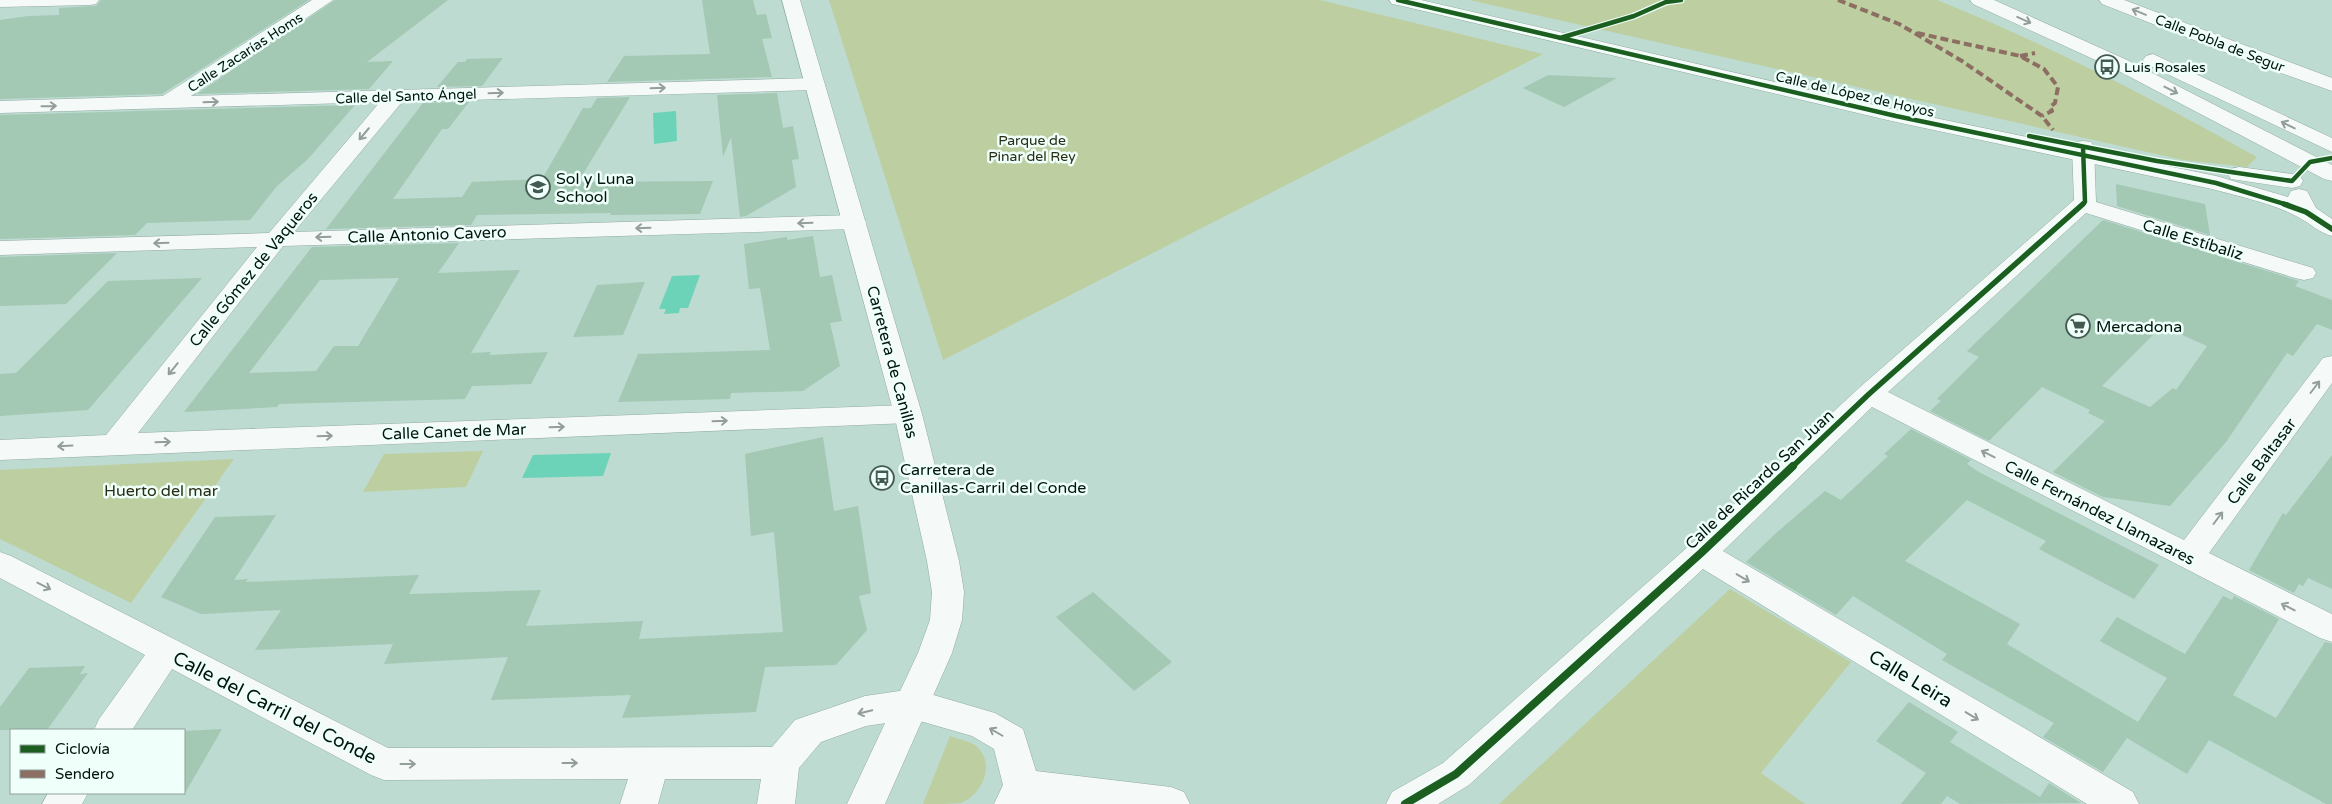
<svg xmlns="http://www.w3.org/2000/svg" width="2332" height="804" font-family="'Varela Round',sans-serif">
<style>
.green{fill:#bdcea1}
.water{fill:#6cd3b8}
.building{fill:#a3c8b4;fill-rule:evenodd}
.lines{fill:none;stroke-linecap:round;stroke-linejoin:round}
.street-casing{stroke:#93aba3;stroke-width:1}
.secondary-casing{stroke:#93aba3;stroke-width:1}
.street{fill:#f5faf8;fill-rule:evenodd}
.secondary{fill:#f5faf8;fill-rule:evenodd}
.quiet{stroke:#8d6e63;stroke-width:4;stroke-dasharray:8 4;stroke-linecap:butt}
.cycleway-far2-casing{stroke:#effff9;stroke-width:7}
.cycleway-far1-casing{stroke:#effff9;stroke-width:9}
.cycleway-casing{stroke:#effff9;stroke-width:11}
.cycleway-far2{stroke:#1b5e20;stroke-width:4.5}
.cycleway-far1{stroke:#1b5e20;stroke-width:5.5}
.cycleway{stroke:#1b5e20;stroke-width:8}
.oneway{stroke:#939e9b}
.labels{text-anchor:middle;stroke-width:5;stroke-linejoin:round;paint-order:stroke}
.far-street-label{font-size:14px;fill:#01150f;stroke:#effff9}
.far-poi-label{font-size:14px;fill:#01150f;stroke:#effff9;text-anchor:start}
.far-park-label{font-size:14px;fill:#292b14;stroke:#effff9}
.poi-label{font-size:16px;fill:#01150f;stroke:#effff9;text-anchor:start}
.street-label{font-size:16px;fill:#01150f;stroke:#effff9}
.park-label{font-size:16px;fill:#292b14;stroke:#effff9}
.near-street-label{font-size:19px;fill:#01150f;stroke:#effff9}
</style>
<rect width="100%" height="100%" fill="#bddbd1"/>
<path class="green" d="M 829,0 L 1320,0 L 1543,54 L 943,360 Z
M 1469,0 L 1937,0 C 2047,44 2153,99 2257,157 L 2247,167 L 2183,160 Z
M 483,451 L 466,487 L 363,492 L 384,454 Z
M 234,459 L 131,603 L 0,539 L 0,470 Z
M 1730,589 L 1851,662 L 1761,773 L 1805,804 L 1499,804 Z
M 950,736 C 957,739 970,741 976,746 C 996,763 983,794 961,803 C 951,804 934,804 923,804 Z"/>
<path class="water" d="M 676,111 L 677,141 L 654,144 L 653,113 Z
M 700,275 L 688,308 L 680,308 L 679,313 L 664,314 L 666,309 L 659,309 L 672,276 Z
M 611,453 L 603,476 L 522,478 L 533,455 Z"/>
<path class="building" d="M 101,0 L 309,0 L 162,94 L 0,99 L 0,20 L 28,16 L 59,15 L 59,8 L 96,6 Z
M 335,0 L 448,0 L 367,62 L 393,61 L 369,89 L 197,94 Z
M 702,0 L 753,0 L 757,15 L 766,14 L 772,38 L 762,39 L 772,77 L 607,82 L 624,56 L 710,54 Z
M 503,58 L 482,86 L 437,87 L 458,62 L 465,62 L 467,59 Z
M 1548,75 L 1617,78 L 1564,107 L 1523,88 Z
M 777,93 L 783,128 L 793,126 L 799,159 L 792,160 L 796,187 L 746,216 L 740,217 L 731,137 L 723,157 L 717,95 Z
M 630,97 L 578,182 L 713,181 L 700,214 L 610,215 L 611,213 L 477,215 L 471,225 L 326,229 L 423,103 L 469,102 L 448,129 L 442,129 L 393,199 L 462,197 L 472,182 L 542,179 L 583,108 L 591,108 L 597,98 Z
M 355,105 L 308,159 L 277,186 L 250,220 L 147,223 L 135,235 L 0,239 L 0,115 Z
M 2116,184 L 2205,204 L 2210,235 L 2117,206 Z
M 2103,220 L 2299,281 L 2295,286 L 2332,300 L 2332,330 L 2317,324 L 2293,356 L 2287,353 L 2226,442 L 2170,506 L 2103,497 L 2053,472 L 2105,421 L 2088,413 L 2090,410 L 2042,387 L 1989,441 L 1930,411 L 1941,401 L 1937,399 L 1979,357 L 1967,351 ZM 2162,326 L 2207,346 L 2176,390 L 2173,388 L 2150,407 L 2102,386 Z
M 813,236 L 820,277 L 832,275 L 842,321 L 830,323 L 840,366 L 803,391 L 731,393 L 730,399 L 618,402 L 638,354 L 770,350 L 760,288 L 749,289 L 744,244 L 787,237 L 787,240 Z
M 459,243 L 438,273 L 520,270 L 471,353 L 491,352 L 489,355 L 548,352 L 531,384 L 472,386 L 465,399 L 279,404 L 277,407 L 184,412 L 312,247 ZM 399,278 L 358,346 L 334,346 L 316,371 L 249,373 L 320,280 Z
M 117,253 L 66,304 L 0,306 L 0,257 Z
M 202,278 L 88,410 L 0,416 L 0,374 L 16,373 L 108,281 Z
M 645,282 L 623,335 L 573,337 L 597,285 Z
M 1911,429 L 1971,460 L 1967,464 L 1977,471 L 2159,565 L 2134,599 L 2039,549 L 2046,541 L 1967,500 L 1905,561 L 2020,624 L 2007,644 L 2138,722 L 2167,678 L 2100,641 L 2117,617 L 2185,654 L 2223,596 L 2232,600 L 2234,596 L 2279,619 L 2233,695 L 2276,718 L 2325,642 L 2332,644 L 2332,804 L 2326,804 L 2209,740 L 2187,774 L 2127,738 L 2103,772 L 2043,737 L 2054,723 L 1942,660 L 1947,654 L 1853,596 L 1836,615 L 1746,562 L 1775,534 L 1825,491 L 1841,500 L 1888,456 L 1884,454 Z
M 823,437 L 834,511 L 858,506 L 871,593 L 859,596 L 867,630 L 836,665 L 765,667 L 756,712 L 622,718 L 631,695 L 491,700 L 508,657 L 384,664 L 393,644 L 255,650 L 281,610 L 201,614 L 161,597 L 215,517 L 276,515 L 234,580 L 248,579 L 246,582 L 419,575 L 409,594 L 541,590 L 526,626 L 643,621 L 639,639 L 783,632 L 774,532 L 751,536 L 745,454 Z
M 2332,455 L 2332,589 L 2308,578 L 2303,586 L 2299,584 L 2294,593 L 2249,570 L 2283,513 L 2286,515 Z
M 1093,592 L 1172,662 L 1134,691 L 1056,617 Z
M 85,666 L 80,674 L 88,673 L 47,730 L 0,730 L 0,707 L 29,668 Z
M 1909,702 L 1958,732 L 1950,742 L 2040,797 L 2049,783 L 2081,803 L 1960,804 L 1947,796 L 1941,804 L 1901,804 L 1926,773 L 1876,741 Z
M 222,729 L 184,795 L 184,731 Z"/>
<g class="lines">
<g class="street-casing">
<path id="street" d="M 0,0 L 99,0 L 96,4 L 90,5 L 0,7 Z
M 312,0 L 333,0 L 191,96 L 813,78 L 820,80 L 823,84 L 820,88 L 813,90 L 402,102 L 294,232 L 854,215 L 862,217 L 866,222 L 862,227 L 854,229 L 283,246 L 138,433 L 908,405 L 918,407 L 922,414 L 918,421 L 908,423 L 0,460 L 0,440 L 106,435 L 257,247 L 0,255 L 0,241 L 269,233 L 380,102 L 0,113 L 0,101 L 163,96 Z
M 2099,0 L 2124,0 L 2332,78 L 2332,91 L 2250,62 L 2102,4 Z
M 2083,141 L 2091,142 L 2094,147 L 2096,202 L 2313,268 L 2316,273 L 2313,278 L 2304,280 L 2295,278 L 2086,213 L 1888,392 L 2184,540 L 2323,358 L 2332,356 L 2332,383 L 2209,553 L 2332,614 L 2332,642 L 2320,638 L 1872,407 L 1723,551 L 2133,792 L 2139,804 L 2087,804 L 1703,569 L 1469,785 L 1438,804 L 1386,804 L 1392,792 L 1443,763 L 1690,545 L 1859,388 L 2074,200 L 2072,147 L 2075,142 Z
M 0,552 L 11,556 L 388,748 L 772,747 L 795,720 L 865,696 L 913,689 L 995,713 L 1023,729 L 1036,771 L 1171,787 L 1184,792 L 1190,804 L 994,804 L 1003,785 L 994,749 L 972,736 L 913,719 L 866,726 L 821,742 L 799,768 L 795,804 L 757,804 L 761,779 L 665,779 L 658,804 L 620,804 L 628,779 L 384,780 L 371,775 L 172,669 L 132,730 L 94,730 L 99,719 L 145,655 L 0,578 Z
M 48,793 L 88,793 L 82,804 L 42,804 Z"/>
</g>
<g class="secondary-casing">
<path id="secondary" d="M 782,0 L 800,0 L 922,414 L 959,561 L 964,592 L 962,620 L 952,653 L 885,804 L 847,804 L 918,653 L 930,620 L 932,592 L 927,561 L 894,414 Z
M 1389,0 L 1421,0 L 1896,110 L 2216,176 L 2288,197 L 2291,191 L 2299,189 L 2307,191 L 2316,208 L 2332,219 L 2332,236 C 2319,233 2310,223 2298,217 C 2272,203 2241,197 2212,189 L 1896,122 L 1398,5 L 1392,4 Z
M 1970,0 L 1994,0 L 2127,60 L 2332,165 L 2332,181 L 2324,179 L 2113,68 L 1973,4 Z
M 2153,54 L 2332,138 L 2332,152 L 2146,64 L 2143,60 L 2146,56 Z
M 2239,167 L 2292,174 L 2300,176 L 2303,181 L 2300,186 L 2292,188 L 2231,179 L 2228,174 L 2231,169 Z"/>
</g>
<use href="#street" class="street"/>
<use href="#secondary" class="secondary"/>
<path class="quiet" d="M 1838,0 L 1899,24 L 1962,61 L 2042,116 L 2053,130
M 1917,33 L 2020,56 L 2044,69 L 2058,87 L 2055,103 L 2050,107 L 2052,111 L 2042,116
M 2020,56 L 2035,53"/>
<g class="cycleway-far2-casing">
<path id="cycleway-far2" d="M 1398,0 L 1896,116 L 2216,183 L 2288,205
M 1560,38 L 1634,16 L 1666,2 L 1681,0
M 2029,136 L 2157,161 L 2292,181 L 2310,162 L 2332,158
M 2082,205 L 2085,202 L 2083,147"/>
</g>
<g class="cycleway-far1-casing">
<path id="cycleway-far1" d="M 2284,204 L 2306,212 L 2332,229
M 1792,467 L 1869,394 L 2083,204"/>
</g>
<g class="cycleway-casing">
<path id="cycleway" d="M 1405,804 L 1456,774 L 1701,553 L 1793,466"/>
</g>
<use href="#cycleway-far2" class="cycleway-far2"/>
<use href="#cycleway-far1" class="cycleway-far1"/>
<use href="#cycleway" class="cycleway"/>
</g>
<defs><path id="oneway-shaft" d="M-6 0H5M1.5-3L5.5 0L1.5 3" fill="none" stroke-width="1.6" stroke-linecap="round" stroke-linejoin="round" transform="scale(1.25)"/></defs>
<g class="oneway">
<use href="#oneway-shaft" transform="translate(2139 12) rotate(-158)"/>
<use href="#oneway-shaft" transform="translate(2024 20) rotate(24)"/>
<use href="#oneway-shaft" transform="translate(658 88) rotate(-2)"/>
<use href="#oneway-shaft" transform="translate(2171 90) rotate(27)"/>
<use href="#oneway-shaft" transform="translate(496 93) rotate(-2)"/>
<use href="#oneway-shaft" transform="translate(211 102) rotate(-2)"/>
<use href="#oneway-shaft" transform="translate(49 106) rotate(-1)"/>
<use href="#oneway-shaft" transform="translate(2288 125) rotate(-154)"/>
<use href="#oneway-shaft" transform="translate(364 134) rotate(130)"/>
<use href="#oneway-shaft" transform="translate(805 223) rotate(178)"/>
<use href="#oneway-shaft" transform="translate(643 228) rotate(178)"/>
<use href="#oneway-shaft" transform="translate(323 237) rotate(178)"/>
<use href="#oneway-shaft" transform="translate(161 243) rotate(178)"/>
<use href="#oneway-shaft" transform="translate(173 369) rotate(129)"/>
<use href="#oneway-shaft" transform="translate(2315 387) rotate(-53)"/>
<use href="#oneway-shaft" transform="translate(720 421) rotate(-2)"/>
<use href="#oneway-shaft" transform="translate(557 427) rotate(-2)"/>
<use href="#oneway-shaft" transform="translate(325 436) rotate(-2)"/>
<use href="#oneway-shaft" transform="translate(163 442) rotate(-2)"/>
<use href="#oneway-shaft" transform="translate(65 446) rotate(177)"/>
<use href="#oneway-shaft" transform="translate(1988 454) rotate(-153)"/>
<use href="#oneway-shaft" transform="translate(2218 518) rotate(-53)"/>
<use href="#oneway-shaft" transform="translate(1743 578) rotate(31)"/>
<use href="#oneway-shaft" transform="translate(44 586) rotate(27)"/>
<use href="#oneway-shaft" transform="translate(2288 607) rotate(-153)"/>
<use href="#oneway-shaft" transform="translate(865 712) rotate(167)"/>
<use href="#oneway-shaft" transform="translate(1972 716) rotate(31)"/>
<use href="#oneway-shaft" transform="translate(996 732) rotate(-150)"/>
<use href="#oneway-shaft" transform="translate(570 763)"/>
<use href="#oneway-shaft" transform="translate(408 764)"/>
</g>
<defs>
<g id="bus-ring" transform="scale(1.25)"><circle r="9.5" fill="#effff9" stroke="#435a53" stroke-width="1.5"/><path d="M-5-6H5V4H4V6H2V4H-2V6H-4V4H-5ZM-3.5-4V0h7V-4ZM-3.5 1.2v1.5H-2V1.2ZM2 1.2v1.5H3.5V1.2Z" fill="#435a53"/></g>
<g id="school-ring" transform="scale(1.25)"><circle r="9.5" fill="#effff9" stroke="#435a53" stroke-width="1.5"/><path d="M0-5L7-2L0 1L-7-2ZM-4 1L0 2.5L4 1V4Q0 6-4 4Z" fill="#435a53"/></g>
<g id="supermarket-ring" transform="scale(1.25)"><circle r="9.5" fill="#effff9" stroke="#435a53" stroke-width="1.5"/><path d="M-6-5.5h2.5l.6 2H6L4.5 2H-2.5L-4.4-4H-6ZM-1.5 3.2a1.3 1.3 0 1 0 .1 0ZM3 3.2a1.3 1.3 0 1 0 .1 0Z" fill="#435a53"/></g>
</defs>
<g fill-rule="evenodd">
<use href="#bus-ring" x="2107" y="67"/>
<use href="#school-ring" x="538" y="187"/>
<use href="#supermarket-ring" x="2078" y="326"/>
<use href="#bus-ring" x="882" y="478"/>
</g>
<g class="labels">
<g class="far-street-label">
<text transform="translate(2220 43) rotate(21)" y="5">Calle Pobla de Segur</text>
<text transform="translate(245 52) rotate(-33)" y="5">Calle Zacarías Homs</text>
<text transform="translate(1855 94) rotate(13)" y="5">Calle de López de Hoyos</text>
<text transform="translate(406 96) rotate(-2)" y="5">Calle del Santo Ángel</text>
</g>
<g class="far-poi-label">
<text x="2124" y="72">Luis Rosales</text>
</g>
<g class="far-park-label">
<text x="1032" y="145">Parque de<tspan x="1032" dy="16">Pinar del Rey</tspan></text>
</g>
<g class="poi-label">
<text x="556" y="184">Sol y Luna<tspan x="556" dy="18">School</tspan></text>
<text x="2096" y="332">Mercadona</text>
<text x="900" y="475">Carretera de<tspan x="900" dy="18">Canillas-Carril del Conde</tspan></text>
</g>
<g class="street-label">
<text transform="translate(427 234) rotate(-2)" y="6">Calle Antonio Cavero</text>
<text transform="translate(2193 239) rotate(17)" y="6">Calle Estíbaliz</text>
<text transform="translate(253 269) rotate(-51)" y="6">Calle Gómez de Vaqueros</text>
<text transform="translate(893 362) rotate(75)" y="6">Carretera de Canillas</text>
<text transform="translate(454 431) rotate(-2)" y="6">Calle Canet de Mar</text>
<text transform="translate(2261 461) rotate(-53)" y="6">Calle Baltasar</text>
<text transform="translate(1759 479) rotate(-43)" y="6">Calle de Ricardo San Juan</text>
<text transform="translate(2100 512) rotate(27)" y="6">Calle Fernández Llamazares</text>
</g>
<g class="park-label">
<text x="161" y="496">Huerto del mar</text>
</g>
<g class="near-street-label">
<text transform="translate(1911 678) rotate(31)" y="7">Calle Leira</text>
<text transform="translate(275 707) rotate(27)" y="7">Calle del Carril del Conde</text>
</g>
</g>
<rect x="10" y="729" width="175" height="65" fill="#effff9" stroke="#90a19b"/>
<rect x="20" y="745" width="25" height="8" fill="#1b5e20" stroke="#90a19b"/>
<text x="55" y="754" font-size="15" fill="#01150f">Ciclovía</text>
<rect x="20" y="770" width="25" height="8" fill="#8d6e63" stroke="#90a19b"/>
<text x="55" y="779" font-size="15" fill="#01150f">Sendero</text>
</svg>
